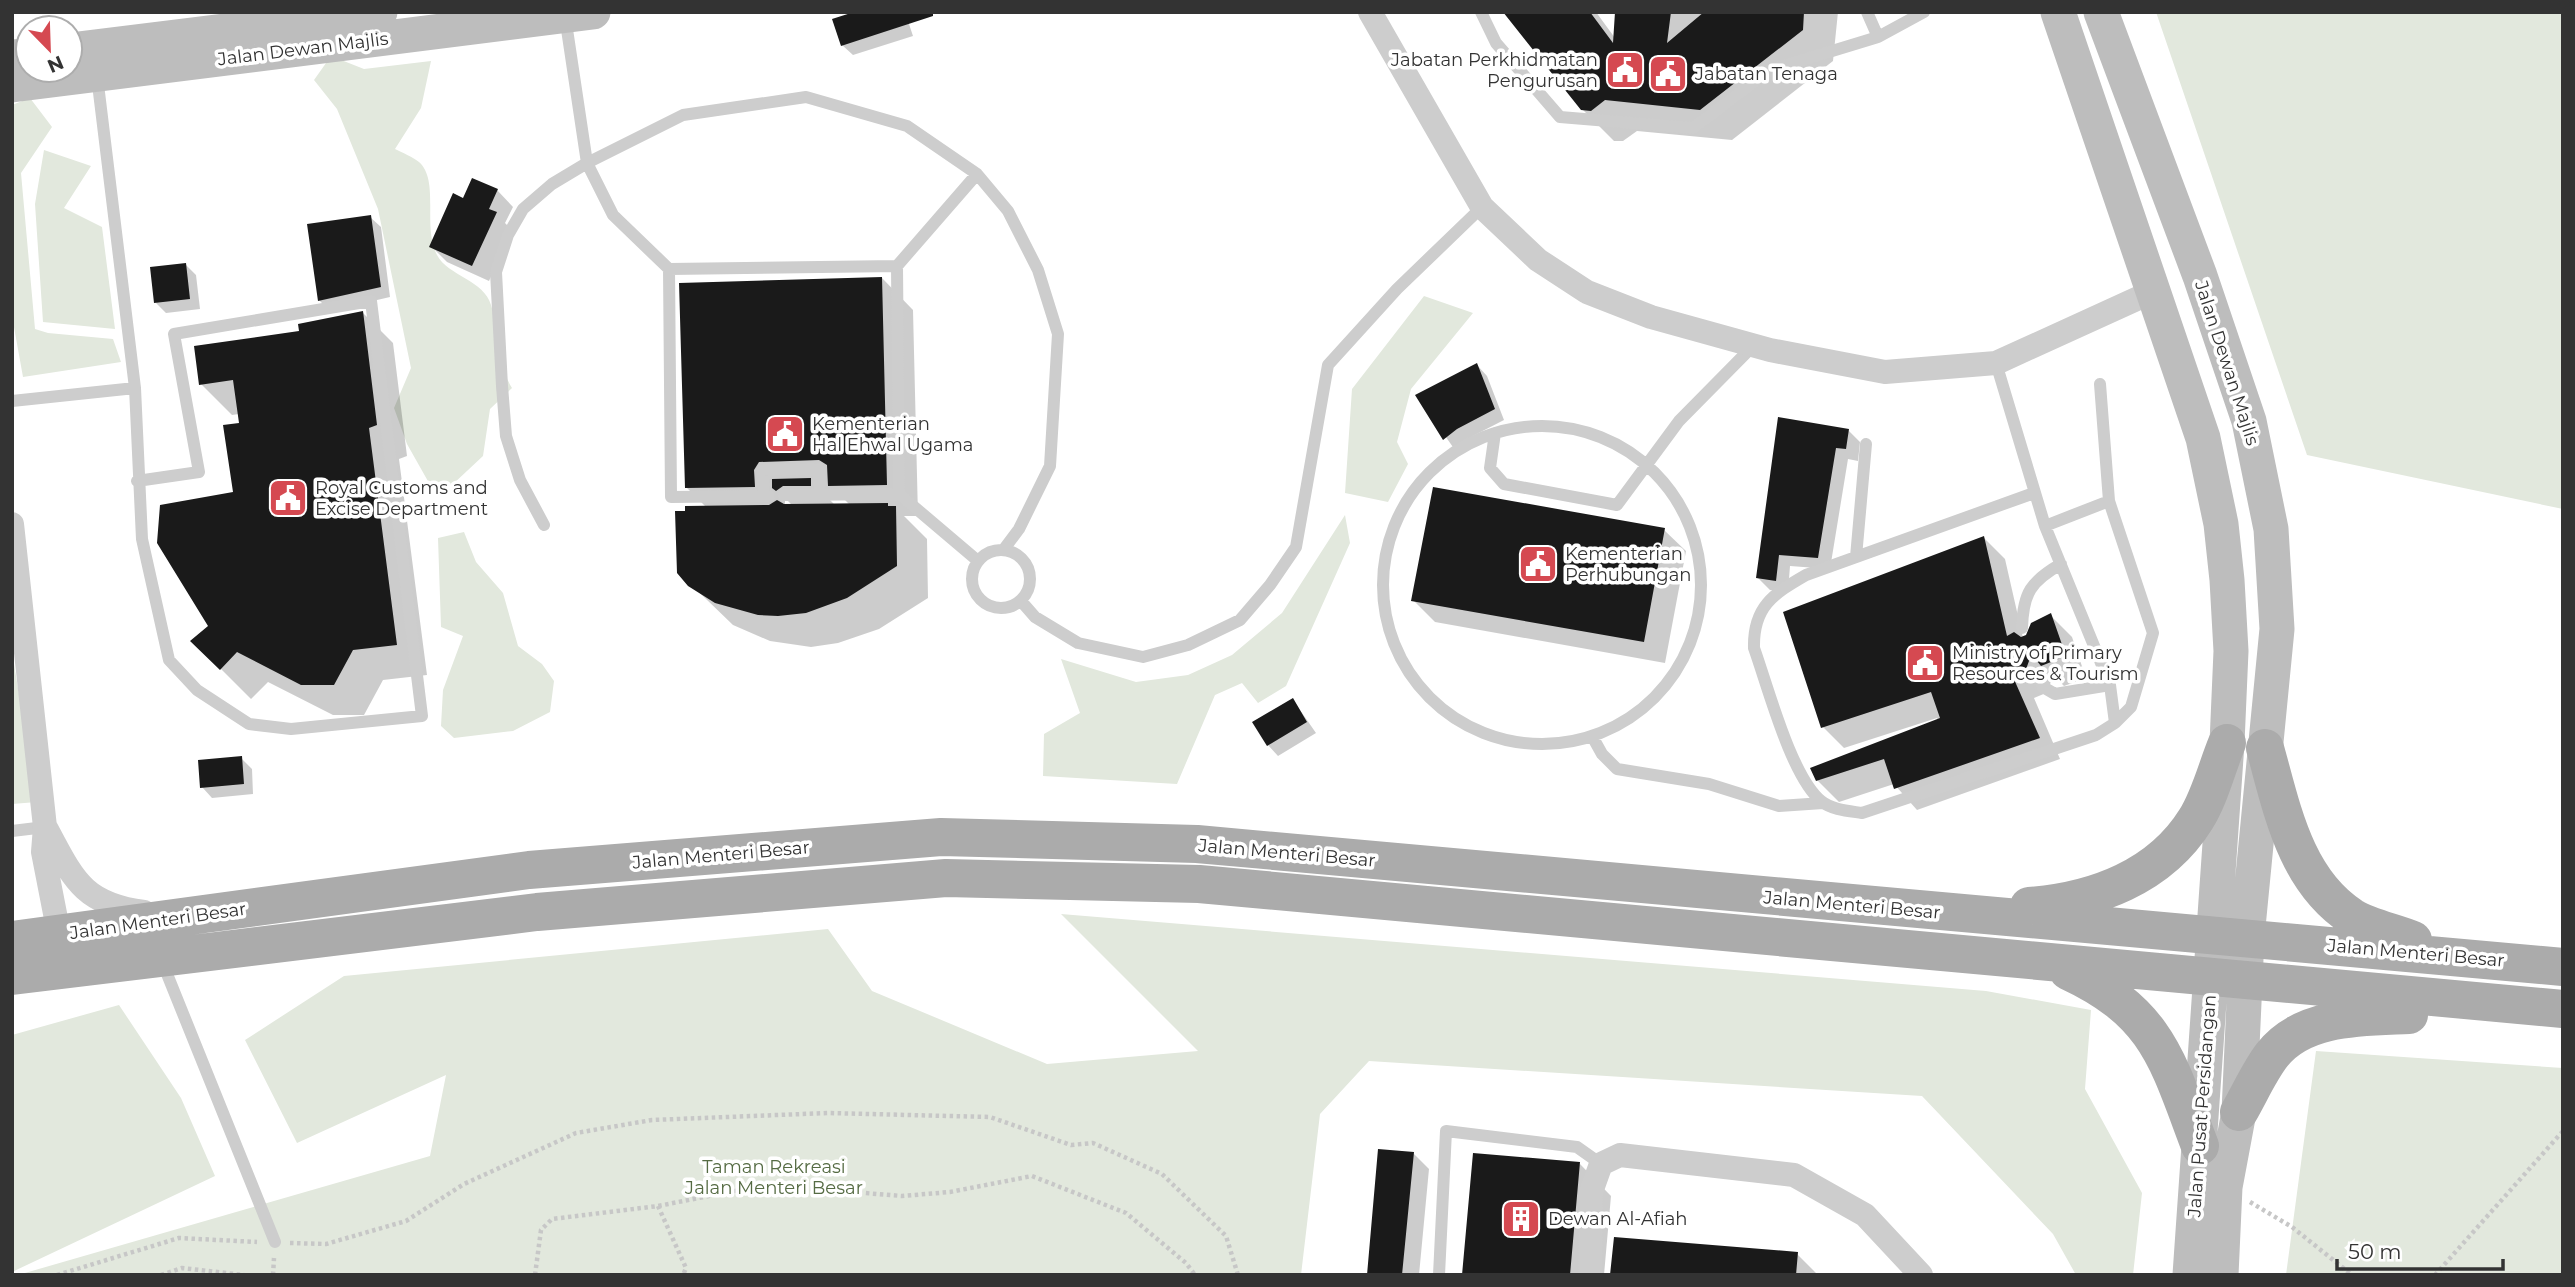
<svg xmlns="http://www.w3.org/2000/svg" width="2575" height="1287" font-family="Montserrat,sans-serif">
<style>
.green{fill:#e2e8dd}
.shadow{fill:#0003;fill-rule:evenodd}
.building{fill:#1a1a1a}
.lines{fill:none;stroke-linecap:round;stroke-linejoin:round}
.path{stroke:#c7c7c7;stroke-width:4.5;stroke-dasharray:3.5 3.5;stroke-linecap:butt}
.lane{stroke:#cdcdcd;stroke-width:12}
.street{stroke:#cdcdcd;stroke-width:24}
.secondary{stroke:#bdbdbd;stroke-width:35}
.primary{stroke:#ababab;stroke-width:38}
.labels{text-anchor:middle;stroke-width:7;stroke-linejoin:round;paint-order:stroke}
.street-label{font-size:18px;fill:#333;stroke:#fff}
.poi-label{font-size:18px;fill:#333;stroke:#fff;text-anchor:start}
.park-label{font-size:18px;fill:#556b43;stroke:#fff}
</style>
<rect width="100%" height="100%" fill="#fff"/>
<path class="green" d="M 2156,12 L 2563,12 L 2563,509 L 2307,455 Z
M 331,56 L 364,69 L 431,61 L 421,108 L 395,149 C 403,153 413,157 419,162 C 440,181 422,227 437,255 C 448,276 484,280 491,305 C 500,334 496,362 512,388 L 490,409 L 483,456 L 452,485 L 429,483 L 407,444 L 394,408 L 411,368 L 378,209 L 337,109 L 314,80 Z
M 30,98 L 52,127 L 21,173 L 35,329 L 48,333 L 113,339 L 121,362 L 23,377 L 12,316 L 12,105 Z
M 44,150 L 91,166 L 64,208 L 102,227 L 115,329 L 43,322 L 35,204 Z
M 1424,296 L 1473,313 L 1411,389 L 1397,442 L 1408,464 L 1388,502 L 1345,493 L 1352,389 Z
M 1345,515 L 1350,543 L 1286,686 L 1258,703 L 1242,683 L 1215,695 L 1177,784 L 1043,776 L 1044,734 L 1080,713 L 1061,659 L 1136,682 L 1188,675 L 1232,655 L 1282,613 Z
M 464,532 L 476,562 L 503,593 L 518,646 L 542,664 L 554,681 L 550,712 L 513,731 L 454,738 L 441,726 L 443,690 L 463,636 L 441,627 L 438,538 Z
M 12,652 L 37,802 L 12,804 Z
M 1061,914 L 1986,991 L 2091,1010 L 2085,1089 L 2142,1193 L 2133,1275 L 2076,1275 L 2053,1234 L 1922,1096 L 1369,1061 L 1320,1114 L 1301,1275 L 18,1275 L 430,1156 L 446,1075 L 297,1143 L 245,1040 L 344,976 L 828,929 L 872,991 L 1047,1064 L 1198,1051 Z
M 119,1005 L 181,1098 L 215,1176 L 12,1272 L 12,1035 Z
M 2316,1051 L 2563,1068 L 2563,1275 L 2286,1275 Z"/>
<path class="shadow" d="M 905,12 L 913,36 L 853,55 L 842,45 Z
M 1506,12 L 1596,12 L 1615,38 L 1617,12 L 1838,12 L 1833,61 L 1732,140 L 1637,131 L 1623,141 L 1614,141 L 1582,109 Z
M 497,190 L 513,207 L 505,223 L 512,230 L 489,281 L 447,262 L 431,246 L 464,200 Z
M 370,217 L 381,227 L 390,297 L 330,311 L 319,300 Z
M 185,264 L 196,275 L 200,309 L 166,313 L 156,303 Z
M 882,278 L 913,310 L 918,516 L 904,516 L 927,539 L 928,598 L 879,629 L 838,643 L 811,647 L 770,641 L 733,625 L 678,572 L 706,507 L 686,487 ZM 836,491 L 850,505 L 835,505 L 822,492 ZM 785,498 L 792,505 L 785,506 Z
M 363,313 L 393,343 L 407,456 L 399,459 L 427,675 L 383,680 L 364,715 L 333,715 L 268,682 L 251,699 L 193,641 L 211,627 L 235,493 L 241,424 L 239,414 L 232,415 L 201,384 L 301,333 Z
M 1477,365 L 1487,376 L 1504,420 L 1467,439 L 1455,450 L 1417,396 Z
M 1780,419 L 1848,430 L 1860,442 L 1858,461 L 1848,459 L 1830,569 L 1790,566 L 1788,592 L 1770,590 L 1758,578 Z
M 1664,530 L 1686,551 L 1665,663 L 1435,622 L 1413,600 Z
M 1984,538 L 2005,559 L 2023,638 L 2050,615 L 2072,637 L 2086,678 L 2064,686 L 2060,682 L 2051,682 L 2046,693 L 2034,698 L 2060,759 L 1917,810 L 1894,784 L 1839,802 L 1817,780 L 1938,721 L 1937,718 L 1844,748 L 1823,727 Z
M 1293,700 L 1316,733 L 1278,756 L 1268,745 Z
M 241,758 L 252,769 L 253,794 L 212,798 L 202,787 Z
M 1413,1153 L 1429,1169 L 1419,1275 L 1369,1275 Z
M 1580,1164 L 1611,1196 L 1604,1275 L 1464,1275 Z
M 1797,1254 L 1818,1275 L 1612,1275 Z"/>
<path class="building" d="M 854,12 L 933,12 L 933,16 L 841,46 L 832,19 Z
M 1503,12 L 1590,12 L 1613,43 L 1615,12 L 1671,12 L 1667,43 L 1704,12 L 1804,12 L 1803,30 L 1700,110 L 1605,100 L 1591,111 L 1581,110 Z
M 472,178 L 498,189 L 489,209 L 497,212 L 472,266 L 429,247 L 453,193 L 463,198 Z
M 371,215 L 381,287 L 318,301 L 307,224 Z
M 186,263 L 190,299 L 154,303 L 150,267 Z
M 882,277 L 887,485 L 828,486 L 827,465 L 819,460 L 759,462 L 754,470 L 755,487 L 685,488 L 679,283 Z
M 363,311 L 377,425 L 369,428 L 397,645 L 353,650 L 334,685 L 301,685 L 237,652 L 220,670 L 190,641 L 208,626 L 157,543 L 160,505 L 233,492 L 223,425 L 239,423 L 233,380 L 199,385 L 194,346 L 299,331 L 298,324 Z
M 1477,363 L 1495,409 L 1457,429 L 1443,440 L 1415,395 Z
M 1778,417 L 1849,429 L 1846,449 L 1836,448 L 1818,558 L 1779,555 L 1776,581 L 1756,578 Z
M 811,478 L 811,486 L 783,486 L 776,491 L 772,488 L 772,479 Z
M 1433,487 L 1665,528 L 1644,642 L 1411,601 Z
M 777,500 L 784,504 L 888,503 L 888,506 L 896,506 L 897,566 L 847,598 L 806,613 L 778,616 L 758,615 L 715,603 L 688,586 L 677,573 L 675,511 L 685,511 L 685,506 L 769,505 Z
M 1984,536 L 2007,636 L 2014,632 L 2021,637 L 2026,635 L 2031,623 L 2051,613 L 2066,656 L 2041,666 L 2037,661 L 2029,661 L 2025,672 L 2013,677 L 2040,738 L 1894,789 L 1884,759 L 1816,781 L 1810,768 L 1940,718 L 1931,692 L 1821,728 L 1783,612 Z
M 1293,698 L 1307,722 L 1267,746 L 1252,722 Z
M 242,756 L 244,784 L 200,788 L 198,760 Z
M 1378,1149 L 1414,1152 L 1402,1275 L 1367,1275 Z
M 1473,1153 L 1580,1162 L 1570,1275 L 1462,1275 Z
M 1614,1237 L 1798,1252 L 1796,1275 L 1610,1275 Z"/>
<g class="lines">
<path class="path" d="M 2250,1202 L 2292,1227 L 2352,1275
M 658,1206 L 686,1268 L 683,1275
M 290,1243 L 326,1244 L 406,1221 L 464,1184 L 576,1133 L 652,1120 L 828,1113 L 990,1117 L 1071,1145 L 1093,1143 L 1162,1174 L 1226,1236 L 1238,1275
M 57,1275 L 179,1238 L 257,1242
M 161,1275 L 182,1268 L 244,1275
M 273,1275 L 274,1258
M 535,1275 L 541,1230 L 552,1219 L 658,1206 L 765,1185 L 902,1196 L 950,1192 L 1032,1176 L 1126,1213 L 1186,1263 L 1195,1275
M 2435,1275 L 2563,1131"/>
<path class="lane" d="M 1481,12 L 1496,43 L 1560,117 L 1693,128 L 1770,70 L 1878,37 L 1867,12
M 565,16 L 587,163 L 613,215 L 669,269
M 1878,37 L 1924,12
M 97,76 L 135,388 L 142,539 L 169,660 L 197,690 L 249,724 L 291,729 L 422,716 L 371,301 L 174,334 L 199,472 L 137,481
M 897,266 L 977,174
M 1996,363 L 2045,526 L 2110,685 L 2115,723 L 2096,735 L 1862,813 C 1849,811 1832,810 1821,801 C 1791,776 1768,687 1754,648 C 1753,607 1773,594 1806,575 L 2034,493
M 2100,384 L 2109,501
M 12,401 L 135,388
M1383 585a159 159 0 1 1 318 0a159 159 0 1 1-318 0Z
M 1495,433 L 1490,468 L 1504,484 L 1617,505 L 1679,421 L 1753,346
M 899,494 L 978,561
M 764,496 L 763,470 L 819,469 L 820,495
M 769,496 L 671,497 L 669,269 L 897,266 L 899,494 L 784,495
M 544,525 L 520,480 L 506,436 L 502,386 L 496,272 L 508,235 L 523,209 L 552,184 L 587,163 L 683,115 L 806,97 L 907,126 L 977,174 L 1008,211 L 1038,270 L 1058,334 L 1050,466 L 1019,529 L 1004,549
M 2045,526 L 2109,501 L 2153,633 L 2131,707 L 2115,723
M972 579a29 29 0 1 1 58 0a29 29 0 1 1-58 0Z
M 1856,557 L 1866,444
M 1021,601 L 1035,617 L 1078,643 L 1143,657 L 1188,645 L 1240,620 L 1270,585 L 1296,547 L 1328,365 L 1397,289 L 1482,207
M 2022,628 C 2023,593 2031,581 2061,564
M 2033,669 L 2043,687 L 2055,694 L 2110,685
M 1592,736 L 1602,754 L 1617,769 L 1709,784 L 1779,806 L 1823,803
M 12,831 L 45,827
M 163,964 L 275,1242
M 1439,1275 L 1446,1131 L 1577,1147 L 1601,1164"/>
<path class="street" d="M 1370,12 L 1482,207 L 1538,260 L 1587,292 L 1651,317 L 1770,350 L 1885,372 L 1996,363 L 2154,291
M 12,524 L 45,827 L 43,852 L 59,934 L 66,945
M 46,828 C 73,878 82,904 144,912
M 1590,1275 L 1591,1192 L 1601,1164 L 1620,1155 L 1794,1175 L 1865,1215 L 1921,1275"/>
<path class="secondary" d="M 2058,12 L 2203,438 L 2221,524 L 2227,580 L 2231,651 L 2227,743 L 2190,1275
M 2101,12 L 2200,276 L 2249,421 L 2271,529 L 2277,629 L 2247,937 L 2239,1112 L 2225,1187 L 2221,1275
M 70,50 L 380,12
M 12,57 L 28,56
M 12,85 L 593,12"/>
<path class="primary" d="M 2265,748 C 2282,809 2295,880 2352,917 C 2370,928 2394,932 2413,940
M 2029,906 C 2095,901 2160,877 2196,819 C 2210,797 2217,767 2227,743
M 12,940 L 529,870 L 941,837 L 1197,844 L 2563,967
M 2068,971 C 2158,1013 2167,1059 2200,1146
M 12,976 L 537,912 L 946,878 L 1199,884 L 2563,1009
M 2239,1112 C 2250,1093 2259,1072 2272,1055 C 2303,1015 2364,1017 2409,1015"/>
</g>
<defs>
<g id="civic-square" transform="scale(2.0125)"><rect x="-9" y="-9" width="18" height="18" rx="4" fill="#d54951" stroke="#fff"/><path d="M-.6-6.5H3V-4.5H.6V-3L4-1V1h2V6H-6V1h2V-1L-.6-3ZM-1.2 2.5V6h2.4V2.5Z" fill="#fff"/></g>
<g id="building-square" transform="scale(2.0125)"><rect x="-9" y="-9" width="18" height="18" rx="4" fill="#d54951" stroke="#fff"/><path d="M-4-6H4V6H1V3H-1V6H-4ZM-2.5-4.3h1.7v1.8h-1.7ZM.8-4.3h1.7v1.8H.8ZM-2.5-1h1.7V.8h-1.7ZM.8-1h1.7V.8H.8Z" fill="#fff"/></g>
</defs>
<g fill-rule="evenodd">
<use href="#civic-square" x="1625" y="70"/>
<use href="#civic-square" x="1668" y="74"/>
<use href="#civic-square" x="785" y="434"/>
<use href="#civic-square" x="288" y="498"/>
<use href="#civic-square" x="1538" y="564"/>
<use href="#civic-square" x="1925" y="663"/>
<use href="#building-square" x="1521" y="1219"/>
</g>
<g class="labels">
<g class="street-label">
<text transform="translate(303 49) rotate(-7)" y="6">Jalan Dewan Majlis</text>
<text transform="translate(2227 363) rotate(72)" y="6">Jalan Dewan Majlis</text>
<text transform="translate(1287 853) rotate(5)" y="6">Jalan Menteri Besar</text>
<text transform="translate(721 855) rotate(-5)" y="6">Jalan Menteri Besar</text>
<text transform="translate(1852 905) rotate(5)" y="6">Jalan Menteri Besar</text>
<text transform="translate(158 921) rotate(-8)" y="6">Jalan Menteri Besar</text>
<text transform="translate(2416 953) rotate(5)" y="6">Jalan Menteri Besar</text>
<text transform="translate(2202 1106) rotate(-86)" y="6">Jalan Pusat Persidangan</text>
</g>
<g class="poi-label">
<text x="1598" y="66" text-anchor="end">Jabatan Perkhidmatan<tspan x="1598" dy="21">Pengurusan</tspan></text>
<text x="1695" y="80">Jabatan Tenaga</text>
<text x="812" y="430">Kementerian<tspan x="812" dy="21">Hal Ehwal Ugama</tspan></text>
<text x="315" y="494">Royal Customs and<tspan x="315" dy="21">Excise Department</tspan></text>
<text x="1565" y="560">Kementerian<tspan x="1565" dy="21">Perhubungan</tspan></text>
<text x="1952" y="659">Ministry of Primary<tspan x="1952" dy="21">Resources &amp; Tourism</tspan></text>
<text x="1548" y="1225">Dewan Al-Afiah</text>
</g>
<g class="park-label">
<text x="774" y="1173">Taman Rekreasi<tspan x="774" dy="21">Jalan Menteri Besar</tspan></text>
</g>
</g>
<rect width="2575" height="1287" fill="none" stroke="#333333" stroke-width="28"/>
<g transform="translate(49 49) rotate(157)"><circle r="33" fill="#ffffff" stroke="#adadad" stroke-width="2"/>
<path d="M0-5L12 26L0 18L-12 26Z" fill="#d54951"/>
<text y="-10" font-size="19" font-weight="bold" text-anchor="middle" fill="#333333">N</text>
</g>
<path d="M2337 1259v10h166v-10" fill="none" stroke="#333333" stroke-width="3.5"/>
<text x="2348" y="1259" font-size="21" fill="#333333" stroke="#ffffff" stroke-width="5" paint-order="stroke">50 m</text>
</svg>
